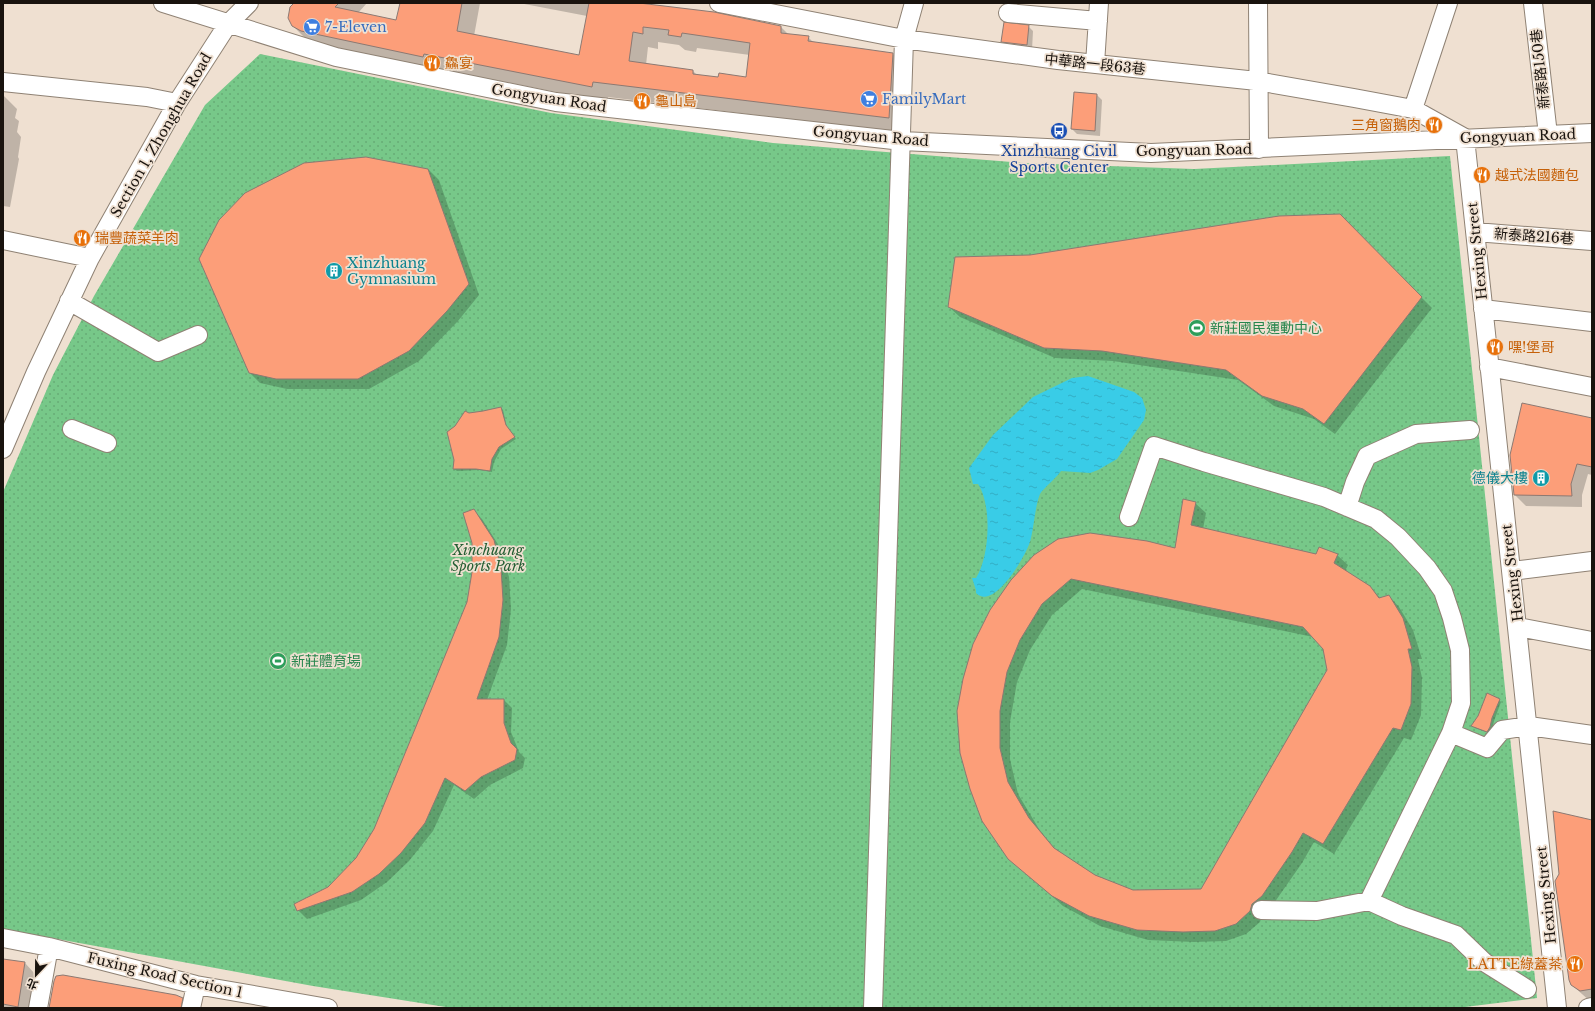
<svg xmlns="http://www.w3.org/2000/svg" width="1595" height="1011" font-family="'Libre Baskerville','Noto Sans TC',serif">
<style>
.park{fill:url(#park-dots)}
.water{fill:url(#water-ripples)}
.shadow{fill:#0003;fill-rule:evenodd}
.building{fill:#fc9e79;stroke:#8c7972;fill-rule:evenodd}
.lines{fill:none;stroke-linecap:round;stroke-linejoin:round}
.minor-casing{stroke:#8f8274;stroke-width:20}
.minor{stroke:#fff;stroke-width:18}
.labels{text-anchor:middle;stroke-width:3.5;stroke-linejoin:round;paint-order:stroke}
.shop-label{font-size:14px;fill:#366cbe;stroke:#efe0d1;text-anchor:start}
.food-label{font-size:14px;fill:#c56008;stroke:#efe0d1;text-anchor:start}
.street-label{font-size:14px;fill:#19130e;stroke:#efe0d1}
.transit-label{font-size:14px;fill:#164399;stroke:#efe0d1}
.culture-label{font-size:14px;fill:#0d838f;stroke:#efe0d1;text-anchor:start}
.leisure-label{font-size:14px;fill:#27864d;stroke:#efe0d1;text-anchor:start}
.park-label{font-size:14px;font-style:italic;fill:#245e33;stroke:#efe0d1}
</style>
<defs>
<pattern id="park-dots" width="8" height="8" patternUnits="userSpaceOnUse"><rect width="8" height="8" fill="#77c889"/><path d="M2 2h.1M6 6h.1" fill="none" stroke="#66ab75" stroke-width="1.8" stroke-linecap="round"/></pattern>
<pattern id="water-ripples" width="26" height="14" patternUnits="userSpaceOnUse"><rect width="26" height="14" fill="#39cce7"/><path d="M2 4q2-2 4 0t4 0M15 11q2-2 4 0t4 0" fill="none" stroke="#32aec5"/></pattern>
</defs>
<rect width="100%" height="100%" fill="#efe0d1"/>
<path class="park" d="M 260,54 L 551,113 L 773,143 L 1024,163 L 1194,169 L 1450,156 L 1537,998 L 1457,1008 L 452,1008 L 313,986 L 3,929 L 3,492 L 53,375 L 94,296 L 205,105 Z"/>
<path class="water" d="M 1088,376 L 1134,392 L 1142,398 L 1146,410 L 1144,420 L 1117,459 L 1098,470 L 1090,473 L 1061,471 C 1058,476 1042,490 1040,494 C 1035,506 1034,528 1030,542 C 1025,557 994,611 976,593 L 976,590 L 972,578 L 976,578 C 990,556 992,505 978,484 L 973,484 L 969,468 L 993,435 L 1033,397 L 1072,378 Z"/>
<path class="shadow" d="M 295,3 L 367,3 L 358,13 L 395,26 L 401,3 L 480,3 L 474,36 L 580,56 L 587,16 L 519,3 L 630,3 L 781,27 L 789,35 L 808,37 L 814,43 L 893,54 L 908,69 L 904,133 L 608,97 L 607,102 L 439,69 L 438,72 L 309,42 L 293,26 ZM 658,42 L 679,45 L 685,50 L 696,52 L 697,48 L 750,55 L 747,78 L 719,78 L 698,76 L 693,71 L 646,65 L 648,47 L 658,49 Z
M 1028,26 L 1033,31 L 1032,50 L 1007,46 L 1002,41 Z
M 3,95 L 17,109 L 15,118 L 19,121 L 17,132 L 21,137 L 18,157 L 19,159 L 10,207 L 3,206 Z
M 1097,95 L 1102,100 L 1100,136 L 1077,134 L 1072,129 Z
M 428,169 L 439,180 L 479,295 L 458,321 L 419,361 L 369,389 L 287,389 L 260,383 L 250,373 Z
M 1339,215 L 1432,308 L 1335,434 L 1314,419 L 1274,406 L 1238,380 L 1113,361 L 1055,358 L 960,317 L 949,307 Z
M 501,408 L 503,410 L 507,428 L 516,439 L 501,449 L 494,462 L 492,472 L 479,470 L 457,471 L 454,469 L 469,414 Z
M 1592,419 L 1592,475 L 1588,474 L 1582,495 L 1582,507 L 1526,506 L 1515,495 Z
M 1195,503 L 1206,513 L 1203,529 L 1317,556 L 1337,555 L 1348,565 L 1345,571 L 1369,586 L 1381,599 L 1389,596 L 1399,607 L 1413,630 L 1422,659 L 1418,659 L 1422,678 L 1421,715 L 1411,740 L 1404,738 L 1334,854 L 1314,842 L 1302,863 L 1272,906 L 1262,915 L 1260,922 L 1246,934 L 1226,941 L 1194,942 L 1148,940 L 1100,926 L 1063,906 L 1009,858 L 983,821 L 1012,581 L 1176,549 ZM 1082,589 L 1313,637 L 1324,648 L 1328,670 L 1202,890 L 1133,891 L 1095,875 L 1057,852 L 1039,829 L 1018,794 L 1010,759 L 1010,722 L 1017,682 L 1030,650 L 1052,615 Z
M 473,510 L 482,519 L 501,549 L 509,577 L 511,609 L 507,645 L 487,700 L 504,700 L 512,708 L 511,732 L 519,752 L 525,758 L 523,768 L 490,785 L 474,799 L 454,785 L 433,831 L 409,861 L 387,882 L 361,900 L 307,919 L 298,910 L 328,888 L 357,859 L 375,830 L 468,602 L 473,572 Z
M 1499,700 L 1501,702 L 1494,721 L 1492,730 L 1489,733 L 1475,728 L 1473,726 Z
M 1592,821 L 1592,1003 L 1572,985 Z
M 3,960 L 25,963 L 35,974 L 30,1008 L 3,1008 Z"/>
<path class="building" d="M 294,3 L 339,3 L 335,7 L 396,20 L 400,3 L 462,3 L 457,31 L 579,55 L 589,3 L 639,3 L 714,12 L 781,26 L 781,33 L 809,36 L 808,41 L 893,53 L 889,118 L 593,82 L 592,87 L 424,54 L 423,57 L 301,31 L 292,26 L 288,18 L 290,7 ZM 643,27 L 669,30 L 668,35 L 681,37 L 682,33 L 750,43 L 746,77 L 719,73 L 718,77 L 693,74 L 693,70 L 629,61 L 633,32 L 643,34 Z
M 1004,22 L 1029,25 L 1027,45 L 1001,42 Z
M 1074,92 L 1097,94 L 1095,131 L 1071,129 Z
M 366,157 L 428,169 L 469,284 L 447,311 L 409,351 L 358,379 L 276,379 L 249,373 L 199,259 L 219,220 L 245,193 L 304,163 Z
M 1340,214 L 1422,297 L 1324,424 L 1303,409 L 1262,396 L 1226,370 L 1102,351 L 1044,348 L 948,307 L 955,257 L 1030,255 L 1279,216 Z
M 1522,403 L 1592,418 L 1592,467 L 1577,464 L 1571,484 L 1572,496 L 1514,495 L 1510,455 Z
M 501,407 L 506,425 L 515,437 L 499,447 L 492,459 L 490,471 L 476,469 L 453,469 L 454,460 L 447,432 L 455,426 L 465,411 L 469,413 L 483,411 Z
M 1183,499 L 1196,502 L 1191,525 L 1316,554 L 1319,547 L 1338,554 L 1334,563 L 1370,586 L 1379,598 L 1389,595 L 1403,618 L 1412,649 L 1408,649 L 1412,667 L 1411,704 L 1401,730 L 1393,728 L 1323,844 L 1303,833 L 1292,852 L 1262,896 L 1252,904 L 1250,911 L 1236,924 L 1215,931 L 1183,932 L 1137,930 L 1089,916 L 1052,896 L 1008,859 L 982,821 L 970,789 L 960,753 L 957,711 L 963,679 L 973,644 L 990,610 L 1011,580 L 1034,555 L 1058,539 L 1090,533 L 1147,541 L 1175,548 ZM 1071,579 L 1303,627 L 1323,649 L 1327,670 L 1201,889 L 1133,890 L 1095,875 L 1054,848 L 1029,818 L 1008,782 L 1000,748 L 1000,711 L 1007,672 L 1020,640 L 1042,604 Z
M 474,509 L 494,540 L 501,568 L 503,600 L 499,637 L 477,699 L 504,699 L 504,723 L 511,743 L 517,749 L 515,760 L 481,777 L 465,791 L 445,778 L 425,823 L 401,853 L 379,874 L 352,892 L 297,911 L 294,904 L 328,887 L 356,858 L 374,829 L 467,602 L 472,572 L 472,543 L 463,513 Z
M 1487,693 L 1500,699 L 1492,718 L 1490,727 L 1487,732 L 1471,726 L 1478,716 Z
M 1553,811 L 1592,820 L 1592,989 L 1580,991 L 1571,985 L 1569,980 L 1555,881 L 1559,874 Z
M 3,959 L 25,962 L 18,1007 L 3,1004 Z
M 63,975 L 176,995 L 183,998 L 181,1008 L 49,1008 L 54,981 L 56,976 Z"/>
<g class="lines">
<g class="minor-casing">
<path id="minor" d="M 163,3 L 336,57 L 556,102 L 902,141 L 1151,153 L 1592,133
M 719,3 L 904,39 L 1058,60 L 1257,81 L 1354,98 L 1413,109 L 1465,138 C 1496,428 1528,718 1557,1008
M 1258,3 L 1259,149
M 1533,3 L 1548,135
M 1008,13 L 1098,21
M 1095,64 L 1099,3
M 3,82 L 147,97 L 177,103
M 1413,109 L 1448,3
M 1475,232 L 1592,241
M 3,240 L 90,258
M 69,301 L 158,352 L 198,335
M 1483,309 L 1592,322
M 1489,367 L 1592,387
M 72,429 L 107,443
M 3,449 L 36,372 L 90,258 L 177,103 L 228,24 L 249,3
M 1347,507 L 1355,482 L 1367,456 L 1416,434 L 1470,430
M 1129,517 L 1154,446 L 1204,462 L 1324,497 L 1376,519 L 1398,537 L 1427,568 L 1443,591 L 1452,618 L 1460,650 L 1461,703 L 1451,733 L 1369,901
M 1512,571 L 1592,561
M 1518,627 L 1592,641
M 1451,733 L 1487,748 L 1502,730 L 1529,726 L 1592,735
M 1261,910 L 1317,911 L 1369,901 L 1402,916 L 1456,935 L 1484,962 L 1527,989
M 3,938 L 49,947 L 196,985 L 328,1008
M 38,1008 L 49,947
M 191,1008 L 196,985
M 873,1008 L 904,39 L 914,3
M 1588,1008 L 1592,1007"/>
</g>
<use href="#minor" class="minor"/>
</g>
<defs>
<g id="supermarket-disc" transform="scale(0.9)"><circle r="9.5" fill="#3f7fe0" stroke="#efe0d1"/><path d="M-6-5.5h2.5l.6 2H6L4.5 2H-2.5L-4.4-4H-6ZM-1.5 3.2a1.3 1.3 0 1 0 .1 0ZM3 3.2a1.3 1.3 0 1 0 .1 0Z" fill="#fff"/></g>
<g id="restaurant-disc" transform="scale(0.9)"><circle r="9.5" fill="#e8710a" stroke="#efe0d1"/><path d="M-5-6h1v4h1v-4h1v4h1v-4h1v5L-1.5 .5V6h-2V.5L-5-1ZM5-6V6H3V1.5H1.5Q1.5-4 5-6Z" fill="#fff"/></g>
<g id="bus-disc" transform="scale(0.9)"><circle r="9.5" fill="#1a4fb4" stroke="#efe0d1"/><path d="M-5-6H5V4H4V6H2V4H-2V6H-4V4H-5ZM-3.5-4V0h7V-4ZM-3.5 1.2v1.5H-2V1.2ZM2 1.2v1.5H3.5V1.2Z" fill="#fff"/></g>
<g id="building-disc" transform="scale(0.9)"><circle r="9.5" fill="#0f9aa8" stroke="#efe0d1"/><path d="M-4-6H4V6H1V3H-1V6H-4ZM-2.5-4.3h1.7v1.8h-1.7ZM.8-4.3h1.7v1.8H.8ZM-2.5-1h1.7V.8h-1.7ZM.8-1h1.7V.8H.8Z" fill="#fff"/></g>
<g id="stadium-disc" transform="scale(0.9)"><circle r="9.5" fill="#2e9e5b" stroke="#efe0d1"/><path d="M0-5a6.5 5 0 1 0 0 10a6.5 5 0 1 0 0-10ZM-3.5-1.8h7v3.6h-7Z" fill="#fff"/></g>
</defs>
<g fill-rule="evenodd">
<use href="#supermarket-disc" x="312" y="27"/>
<use href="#restaurant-disc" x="432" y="63"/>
<use href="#supermarket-disc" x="869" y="99"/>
<use href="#restaurant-disc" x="642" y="101"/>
<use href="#restaurant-disc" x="1434" y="125"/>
<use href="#bus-disc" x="1059" y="131"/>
<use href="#restaurant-disc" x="1482" y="175"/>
<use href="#restaurant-disc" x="82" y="238"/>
<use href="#building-disc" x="334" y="271"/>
<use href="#stadium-disc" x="1197" y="328"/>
<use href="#restaurant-disc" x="1495" y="347"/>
<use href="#building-disc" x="1541" y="478"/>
<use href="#stadium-disc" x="278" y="661"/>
<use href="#restaurant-disc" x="1575" y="964"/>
</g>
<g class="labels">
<g class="shop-label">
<text x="325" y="32">7-Eleven</text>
<text x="882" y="104">FamilyMart</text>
</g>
<g class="food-label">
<text x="445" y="68">鱻宴</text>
<text x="655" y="106">龜山島</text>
<text x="1421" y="130" text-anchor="end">三角窗鵝肉</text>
<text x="1495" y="180">越式法國麵包</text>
<text x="95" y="243">瑞豐蔬菜羊肉</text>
<text x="1508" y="352">嘿!堡哥</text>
<text x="1562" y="969" text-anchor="end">LATTE綠蓋茶</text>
</g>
<g class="street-label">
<text transform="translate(1095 64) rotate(6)" y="5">中華路一段63巷</text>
<text transform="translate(1540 69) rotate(-96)" y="5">新泰路150巷</text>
<text transform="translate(549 98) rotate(9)" y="5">Gongyuan Road</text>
<text transform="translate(161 135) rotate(-60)" y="5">Section 1, Zhonghua Road</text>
<text transform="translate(871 136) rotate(5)" y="5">Gongyuan Road</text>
<text transform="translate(1518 136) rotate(-2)" y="5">Gongyuan Road</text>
<text transform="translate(1194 150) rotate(-1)" y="5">Gongyuan Road</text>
<text transform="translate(1534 236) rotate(4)" y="5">新泰路216巷</text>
<text transform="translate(1477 251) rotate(-96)" y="5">Hexing Street</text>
<text transform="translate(1512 573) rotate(-97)" y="5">Hexing Street</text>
<text transform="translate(1546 895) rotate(-96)" y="5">Hexing Street</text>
<text transform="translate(165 975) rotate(13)" y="5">Fuxing Road Section 1</text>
</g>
<g class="transit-label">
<text x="1059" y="156">Xinzhuang Civil<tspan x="1059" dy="16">Sports Center</tspan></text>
</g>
<g class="culture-label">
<text x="347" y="268">Xinzhuang<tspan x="347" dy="16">Gymnasium</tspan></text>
<text x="1528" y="483" text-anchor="end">德儀大樓</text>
</g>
<g class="leisure-label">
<text x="1210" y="333">新莊國民運動中心</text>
<text x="291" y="666">新莊體育場</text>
</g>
<g class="park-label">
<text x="488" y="555">Xinchuang<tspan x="488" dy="16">Sports Park</tspan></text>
</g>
</g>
<rect width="1595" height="1011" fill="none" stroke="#19130e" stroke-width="8"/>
<g transform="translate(36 975) rotate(202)" stroke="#efe0d1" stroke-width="3" paint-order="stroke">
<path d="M0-3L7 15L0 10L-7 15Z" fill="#19130e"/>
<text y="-6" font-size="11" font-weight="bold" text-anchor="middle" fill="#19130e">北</text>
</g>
</svg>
